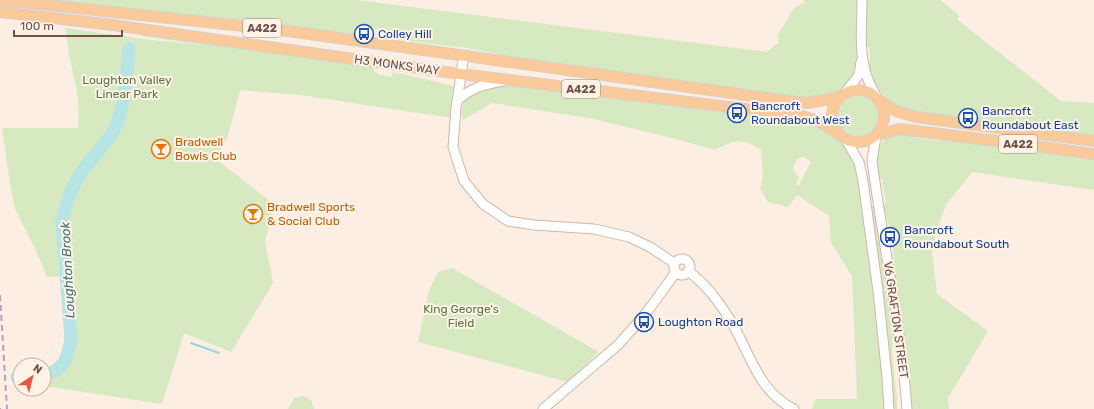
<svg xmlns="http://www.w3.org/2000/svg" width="1094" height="409" font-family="Rubik,sans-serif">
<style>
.green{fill:#d6e9c1;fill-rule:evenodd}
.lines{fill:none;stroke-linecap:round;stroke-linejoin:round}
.stream{stroke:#9dd5d6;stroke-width:2}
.river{stroke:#b7e4e5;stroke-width:13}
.secondary-casing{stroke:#d2b6a9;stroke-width:11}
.primary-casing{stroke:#d8cfcc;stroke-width:12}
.secondary{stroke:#fff;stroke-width:9}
.primary{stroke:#faca9b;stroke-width:10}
.rail{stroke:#b0a1c5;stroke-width:2;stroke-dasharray:6 4;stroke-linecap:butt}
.labels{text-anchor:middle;stroke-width:4;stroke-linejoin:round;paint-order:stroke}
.shield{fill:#fff3e8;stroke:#9d8279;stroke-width:1}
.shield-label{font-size:11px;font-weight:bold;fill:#735249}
.transit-label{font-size:12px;fill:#164399;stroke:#fff3e8;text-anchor:start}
.street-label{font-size:12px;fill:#735249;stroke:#fff3e8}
.park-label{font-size:12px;fill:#597842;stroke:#fff3e8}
.food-label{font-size:12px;fill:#c56008;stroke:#fff3e8;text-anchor:start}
.water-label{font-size:13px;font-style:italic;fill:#3d7678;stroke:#fff3e8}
</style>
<rect width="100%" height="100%" fill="#fceee2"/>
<path class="green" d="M 2,0 L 357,0 L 767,52 L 778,43 L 778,35 L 794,8 L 804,2 L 804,0 L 940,0 L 959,15 L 958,20 L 1061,101 L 1094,103 L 1094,141 L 964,124 L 942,115 L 915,111 L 914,113 C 896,107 881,97 872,80 C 870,74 869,67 868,61 L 870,61 L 869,47 L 862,47 L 859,75 L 843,95 L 808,103 L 609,76 L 467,48 L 400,40 L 383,35 L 383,31 L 370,28 L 366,41 Z
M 65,28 L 152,40 L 204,45 L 141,36 L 142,30 L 362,60 L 374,67 L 374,71 L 378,74 L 391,77 L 393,72 L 454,86 L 452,118 L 300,95 L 240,90 L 228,136 L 216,159 L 275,205 L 265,241 L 273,283 L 231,352 L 184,333 L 162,404 L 44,386 L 44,375 C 49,374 54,373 58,370 C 78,353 68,300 66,276 L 47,277 L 38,255 L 15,209 L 10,184 L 2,128 L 78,128 C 81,103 75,83 70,59 C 68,49 67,39 65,28 Z
M 502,85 L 516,85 L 795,112 L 846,140 L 859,162 L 889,409 L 812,409 L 816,399 L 857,399 L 852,276 L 831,243 L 829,216 L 797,195 L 788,207 L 768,202 L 760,188 L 763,179 L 761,149 C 738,138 737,139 715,150 L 676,139 L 594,119 L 492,103 L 463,120 C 457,92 481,88 502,85 ZM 801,157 L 805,157 L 811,162 L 799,185 L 796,185 L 799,177 L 793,170 C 794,164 795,161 801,157 Z
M837 117a21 21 0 1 1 42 0a21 21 0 1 1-42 0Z
M 900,134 L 912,136 L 912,137 L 940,141 L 940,139 L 1094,154 L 1094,190 L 972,172 L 946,205 L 937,229 L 932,253 L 937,294 L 988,331 L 948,398 L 949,409 L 912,409 L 910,375 L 894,270 L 893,242 L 891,231 L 882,205 L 886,204 L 882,180 L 878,178 C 877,163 875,151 884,139 Z
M 869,207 L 874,207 L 893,335 L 892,351 L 897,397 L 897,409 L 892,409 Z
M 452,268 L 599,352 L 568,382 L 418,342 L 429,291 L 438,272 Z
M 303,396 L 311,400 L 314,409 L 288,409 L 294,398 Z"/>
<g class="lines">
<path class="stream" d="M 191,343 L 219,353"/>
<path class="river" d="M 44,375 C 65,370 67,359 71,339 L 62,222 C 66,203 72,185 84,169 C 93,156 106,144 114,130 C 126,106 126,75 129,49
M 17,377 L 20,377"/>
<g class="secondary-casing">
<path id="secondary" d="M 862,0 C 862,22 859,48 865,70 C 867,79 871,87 876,96
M 464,55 L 456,108 L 453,147 L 464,181 L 483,204 L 508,221 L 534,225 L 594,229 L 629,237 L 650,247 L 674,263
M 843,95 L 859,75 L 861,62
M 457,101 C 470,88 485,84 504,81
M 876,136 L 872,161 C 883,244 901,325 907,409
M 846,140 L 859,162 L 863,181 L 878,291 L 887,377 L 889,409
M674 267a8 8 0 1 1 16 0a8 8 0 1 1-16 0Z
M 688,271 C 709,286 728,314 739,336 C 753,364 764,395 794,409
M 543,409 L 618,345 L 647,312 L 676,272"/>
</g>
<g class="primary-casing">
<path id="primary" d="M 2,0 L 288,31 L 795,102 L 808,103 L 840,97
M 0,12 L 113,25 L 460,74 L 795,115 C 815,118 823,123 840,135
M832 116a26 26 0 1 1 52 0a26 26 0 1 1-52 0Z
M 879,100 L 896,111 L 916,117 L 1094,141
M 877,135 L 900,129 L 1029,145 L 1094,154"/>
</g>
<use href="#secondary" class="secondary"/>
<use href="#primary" class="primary"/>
<path class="rail" d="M 0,295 L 7,409
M 0,408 L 0,409"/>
</g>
<defs>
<g id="bus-ring" transform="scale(1)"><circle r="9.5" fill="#fff3e8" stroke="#1a4fb4" stroke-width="1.5"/><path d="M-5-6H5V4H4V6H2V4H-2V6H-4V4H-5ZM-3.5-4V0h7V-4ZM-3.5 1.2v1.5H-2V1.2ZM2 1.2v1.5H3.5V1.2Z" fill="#1a4fb4"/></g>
<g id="bar-ring" transform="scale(1)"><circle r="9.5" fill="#fff3e8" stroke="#e8710a" stroke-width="1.5"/><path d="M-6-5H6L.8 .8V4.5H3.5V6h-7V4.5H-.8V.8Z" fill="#e8710a"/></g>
</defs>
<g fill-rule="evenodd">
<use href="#bus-ring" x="364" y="34"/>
<use href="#bus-ring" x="737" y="113"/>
<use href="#bus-ring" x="968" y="118"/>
<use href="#bar-ring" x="161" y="149"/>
<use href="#bar-ring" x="253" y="214"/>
<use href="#bus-ring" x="890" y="237"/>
<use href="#bus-ring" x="644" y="322"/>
</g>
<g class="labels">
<g class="shield">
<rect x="243" y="19" width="38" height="18" rx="3"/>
<rect x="562" y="80" width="38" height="18" rx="3"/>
<rect x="999" y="135" width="38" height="18" rx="3"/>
</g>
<g class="shield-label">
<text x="262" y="32">A422</text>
<text x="581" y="93">A422</text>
<text x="1018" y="148">A422</text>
</g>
<g class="transit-label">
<text x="378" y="38">Colley Hill</text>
<text x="751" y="110">Bancroft<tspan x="751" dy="14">Roundabout West</tspan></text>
<text x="982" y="115">Bancroft<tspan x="982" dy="14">Roundabout East</tspan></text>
<text x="904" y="234">Bancroft<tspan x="904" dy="14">Roundabout South</tspan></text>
<text x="658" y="326">Loughton Road</text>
</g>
<g class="street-label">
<text transform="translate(397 65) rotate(8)" y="4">H3 MONKS WAY</text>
<text transform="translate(896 320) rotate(82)" y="4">V6 GRAFTON STREET</text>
</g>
<g class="park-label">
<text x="127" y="84">Loughton Valley<tspan x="127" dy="14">Linear Park</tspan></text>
<text x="461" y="313">King George's<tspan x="461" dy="14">Field</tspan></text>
</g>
<g class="food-label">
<text x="175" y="146">Bradwell<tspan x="175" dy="14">Bowls Club</tspan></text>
<text x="267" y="211">Bradwell Sports<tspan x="267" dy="14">&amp; Social Club</tspan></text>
</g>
<g class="water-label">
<text transform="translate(67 270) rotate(-93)" y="5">Loughton Brook</text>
</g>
</g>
<g transform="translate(32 377) rotate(35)"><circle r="19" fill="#fff3e8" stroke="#c7b3a8"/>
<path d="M0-3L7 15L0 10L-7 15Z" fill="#e55748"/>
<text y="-6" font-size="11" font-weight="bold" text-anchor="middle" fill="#735249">N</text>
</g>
<path d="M14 30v6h108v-6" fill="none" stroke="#735249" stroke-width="2"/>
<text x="20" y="30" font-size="12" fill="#735249" stroke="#fff3e8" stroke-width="3" paint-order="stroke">100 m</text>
</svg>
